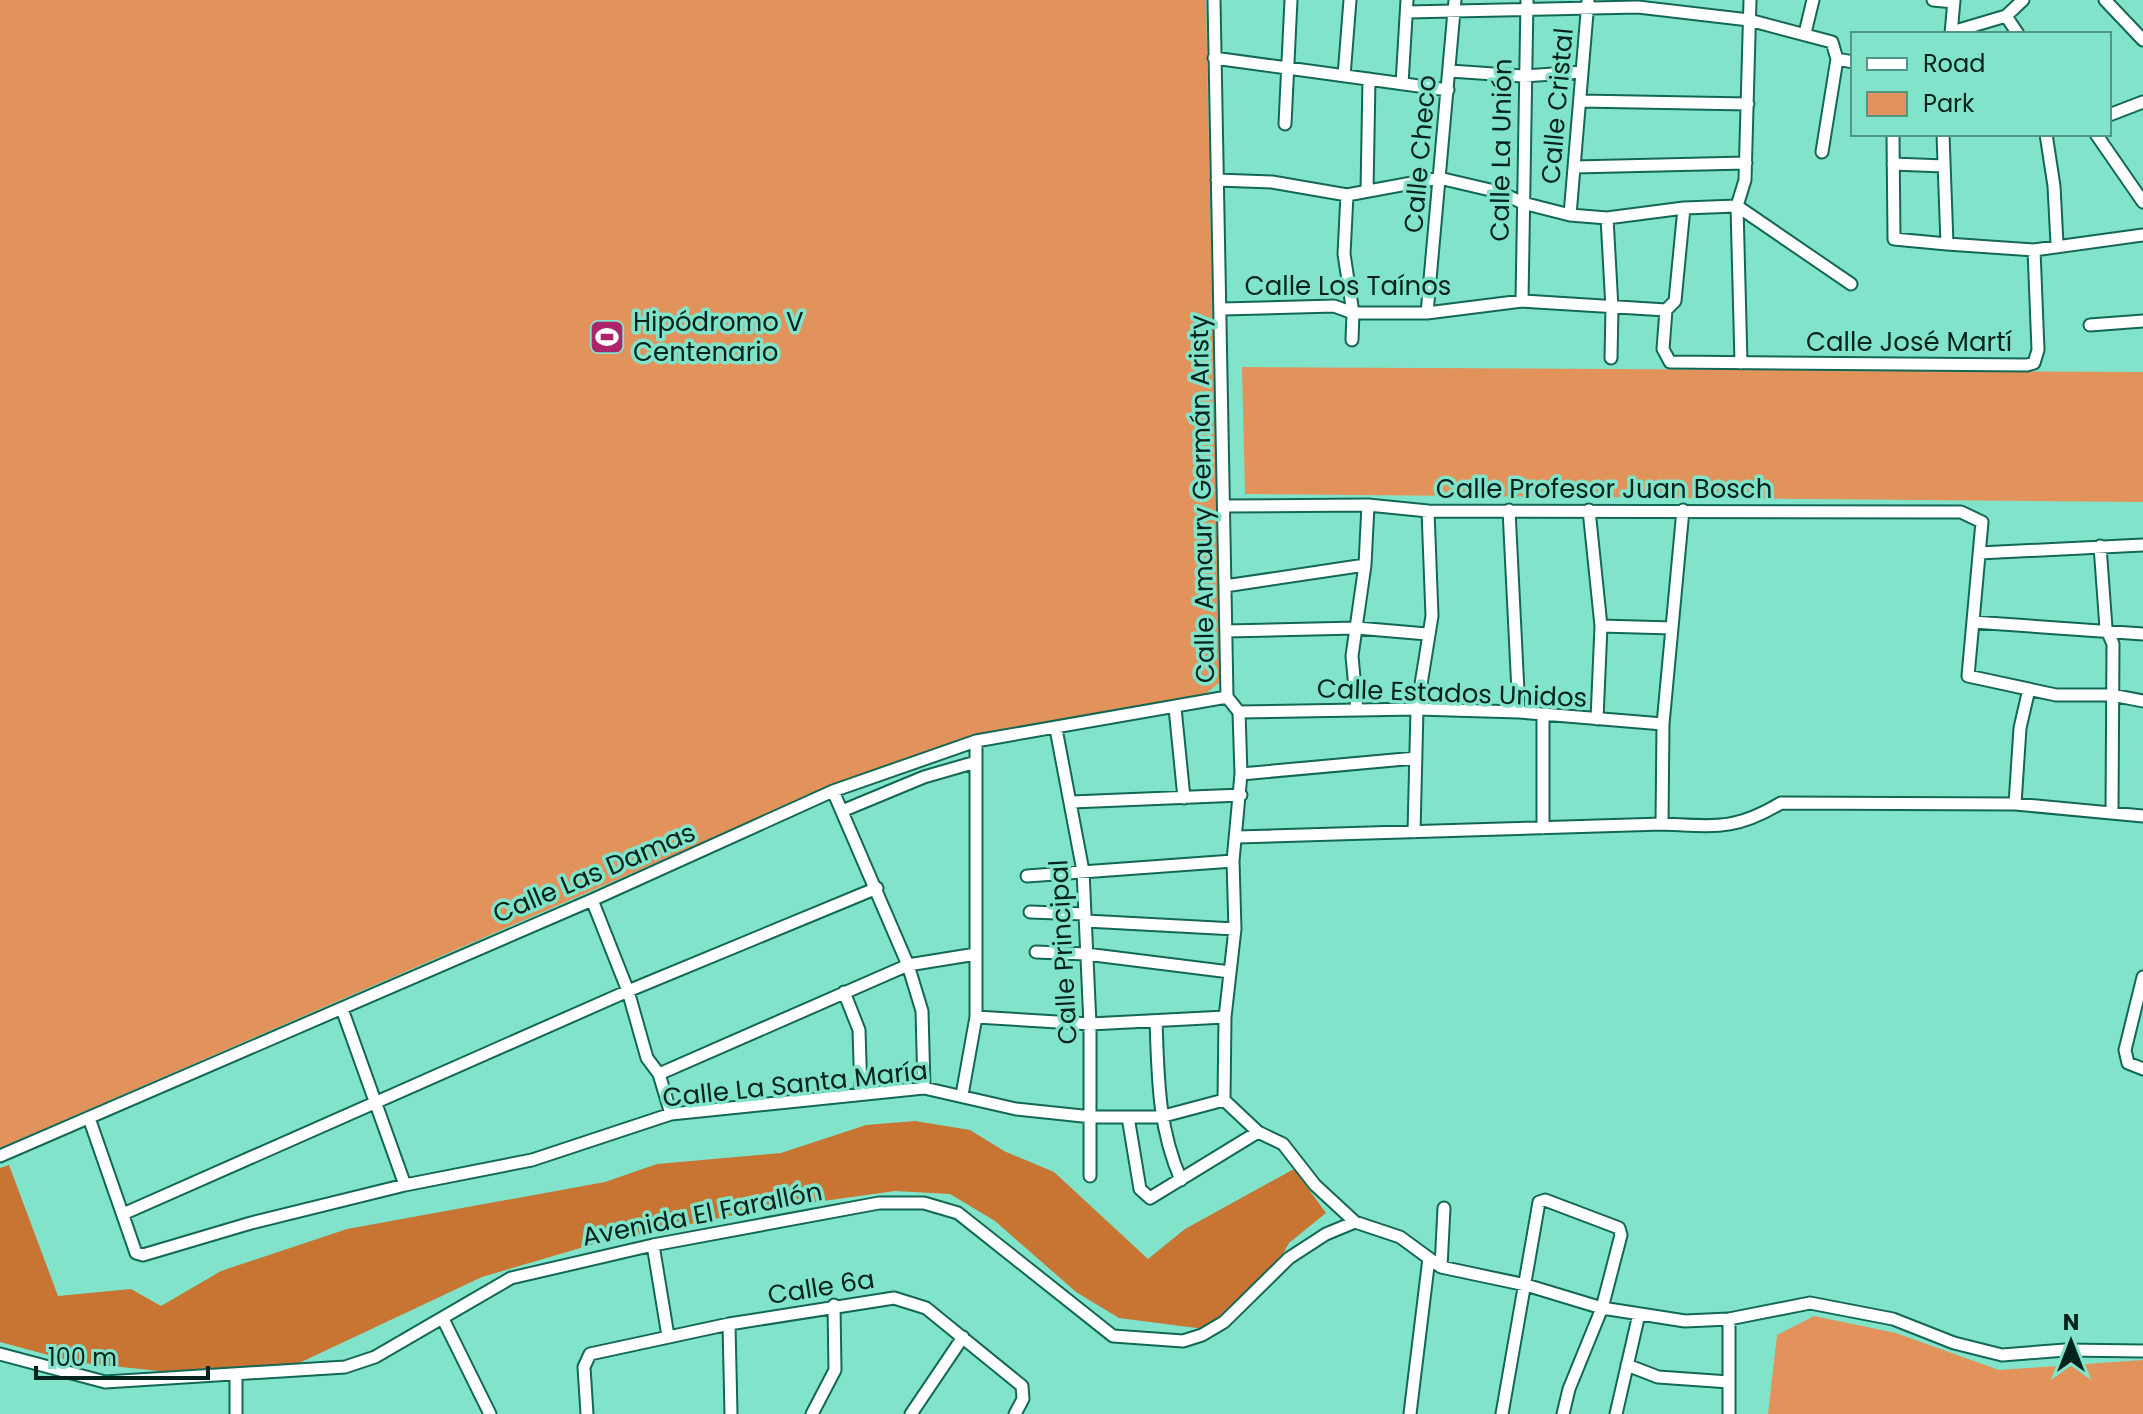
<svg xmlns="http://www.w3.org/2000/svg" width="2143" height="1414" font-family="Poppins,sans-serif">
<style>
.green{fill:#e2935c}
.forest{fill:#c87433}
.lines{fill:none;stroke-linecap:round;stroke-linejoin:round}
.minor-casing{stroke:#136755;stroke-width:15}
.minor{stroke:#fff;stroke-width:11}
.labels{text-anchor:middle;stroke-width:7;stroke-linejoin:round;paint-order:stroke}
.street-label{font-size:26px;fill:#03231c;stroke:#81e4ca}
.poi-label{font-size:26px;fill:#03231c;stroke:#81e4ca;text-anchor:start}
</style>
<rect width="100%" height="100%" fill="#81e4ca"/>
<path class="green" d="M 0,0 L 1206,0 L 1220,682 L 1205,694 L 1037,725 L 830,787 L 0,1148 Z
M 1242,367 L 2143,372 L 2143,502 L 1245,494 Z
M 1814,1316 L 1896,1333 L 1999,1370 L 2143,1360 L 2143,1414 L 1768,1414 L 1777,1335 Z"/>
<path class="forest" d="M 915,1121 L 970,1130 L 1004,1151 L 1054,1172 L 1148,1259 L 1185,1229 L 1294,1169 L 1326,1213 L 1289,1243 L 1273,1271 L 1212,1330 L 1119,1318 L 1076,1292 L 995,1221 L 950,1194 L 895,1191 L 758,1210 L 594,1244 L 482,1277 L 280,1372 L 216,1377 L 74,1362 L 0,1342 L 0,1168 L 9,1165 L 58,1296 L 131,1289 L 161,1306 L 221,1271 L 347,1229 L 605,1182 L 657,1164 L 781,1153 L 866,1125 Z"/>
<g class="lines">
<g class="minor-casing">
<path id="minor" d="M 1214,0 L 1227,697 L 1239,712 L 1241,774 L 1233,861 L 1235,929 L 1225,1017 L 1224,1100 L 1258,1132 L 1283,1144 L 1315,1185 L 1355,1222 L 1400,1237 L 1441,1267 L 1526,1285 L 1602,1308 L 1685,1321 L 1729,1319 L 1810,1303 L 1893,1319 L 1954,1343 L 2002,1355 L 2065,1350 L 2143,1351
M 1933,0 L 1954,2
M 2105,0 L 2143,40
M 1407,12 L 1638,7 L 1749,20 L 1832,42 L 1837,59
M 2006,16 L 2018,34
M 1952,32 L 2006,16 L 2023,0
M 1805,33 L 1813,0
M 1951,34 L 1954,0
M 1214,58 L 1448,90
M 1450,71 L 1523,76 L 1582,72
M 1344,76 L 1350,0
M 1402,84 L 1407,0
M 1580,101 L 1748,104
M 2109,115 L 2143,102
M 1285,124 L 1291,0
M 1893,134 L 1894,239 L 1947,244
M 1943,134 L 1947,244 L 2034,250 L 2143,235
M 2046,134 L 2054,186 L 2057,244
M 2096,134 L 2143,202
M 1822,152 L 1837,59 L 1853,62
M 1893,164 L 1944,166
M 1574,167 L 1746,163
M 1217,180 L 1272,182 L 1347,195 L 1439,178 L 1499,192 L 1523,203 L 1570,215 L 1607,218 L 1684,208 L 1737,206 L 1851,284
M 1367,191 L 1369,79
M 1347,195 L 1344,254 L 1353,313 L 1352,340
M 1570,215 L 1588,1
M 1607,218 L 1612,308 L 1611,358
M 1522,301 L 1527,0
M 1222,309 L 1334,306 L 1353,313 L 1427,313 L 1522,301 L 1666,310
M 1666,310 L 1663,349 L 1670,362 L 2027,365 L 2034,363 L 2038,350 L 2034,250
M 1666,310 L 1675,301 L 1684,208
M 1427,313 L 1455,0
M 2090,325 L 2143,321
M 1741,363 L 1737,206 L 1745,180 L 1750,0
M 1224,506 L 1368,505 L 1428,511 L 1961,512 L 1982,522 L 1968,676 L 2056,695 L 2112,695 L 2143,701
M 1509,510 L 1519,712
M 1589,510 L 1601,626 L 1597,719
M 2100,546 L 2106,628 L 2113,644 L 2112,812
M 1979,553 L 2143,545
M 1225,586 L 1365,565
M 1973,622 L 2143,634
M 1601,626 L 1672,628
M 1226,631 L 1357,628 L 1427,634
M 1175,708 L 1184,798
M 1357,710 L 1352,656 L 1365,565 L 1368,505
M 1239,712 L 1417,709 L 1519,712 L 1663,724
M 1543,715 L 1543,828
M 1056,729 L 1083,871 L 1090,1024 L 1090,1176
M 1241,774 L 1416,758
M 833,791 L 908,965 L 922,1011 L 924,1088
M 1072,802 L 1241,795
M 2015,804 L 2020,728 L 2029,689
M 842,811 L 924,777 L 976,762
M 1662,824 L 1663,724 L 1683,510
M 1414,832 L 1417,709 L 1432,616 L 1428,511
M 1238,837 L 1662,824 C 1715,826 1734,831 1781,803 L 2015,804 L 2143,816
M 1027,876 L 1233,861
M 592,900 L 628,991 L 647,1058 L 659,1074 L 671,1114
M 1030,912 L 1085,914
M 1086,921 L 1235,929
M 1036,952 L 1086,954 L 1230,972
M 2143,977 L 2125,1050 L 2128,1063 L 2143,1069
M 844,992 L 859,1030 L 861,1094
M 342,1009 L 405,1185
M 976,1017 L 1090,1024 L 1225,1017
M 1156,1021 C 1158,1077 1158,1128 1181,1180
M 659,1074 L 908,965 L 976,954
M 962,1095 L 976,1017 L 976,741
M 1128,1117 L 1140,1189 L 1150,1198 L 1258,1132
M 89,1118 L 136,1253 L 143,1255 L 251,1223 L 405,1185 L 532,1160 L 671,1114 L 924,1088 L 1016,1109 L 1092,1117 L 1160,1117 L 1224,1100
M 0,1156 L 592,900 L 833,791 L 976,741 L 1227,697
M 123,1214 L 628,991 L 877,888
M 653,1245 L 668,1336
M 1441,1267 L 1444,1208
M 443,1319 L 490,1414
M 729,1324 L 731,1414
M 0,1354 L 105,1382 L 345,1367 L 375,1357 L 511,1278 L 653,1245 L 879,1203 L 924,1203 L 958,1213 L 1113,1336 L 1183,1341 L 1202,1335 L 1224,1322 L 1289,1258 L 1326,1234 L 1355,1222
M 1627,1365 L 1658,1377 L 1729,1382
M 236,1376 L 236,1414
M 587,1414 L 584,1367 L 590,1354 L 729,1324 L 894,1298 L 926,1308 L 1022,1386 L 1023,1399 L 1015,1414
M 812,1414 L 835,1370 L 834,1305
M 911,1414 L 963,1337
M 1410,1414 L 1429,1258
M 1502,1414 L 1539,1202 L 1545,1200 L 1619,1228 L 1621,1235 L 1602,1308 L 1569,1389 L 1563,1414
M 1616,1414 L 1639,1314
M 1729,1414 L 1729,1319"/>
</g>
<use href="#minor" class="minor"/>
</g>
<defs>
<g id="stadium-square" transform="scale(1.8)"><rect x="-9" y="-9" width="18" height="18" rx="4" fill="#ac246a" stroke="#81e4ca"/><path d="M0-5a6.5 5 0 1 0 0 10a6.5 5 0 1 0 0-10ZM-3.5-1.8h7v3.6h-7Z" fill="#fff"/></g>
</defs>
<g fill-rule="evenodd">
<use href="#stadium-square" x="607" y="337"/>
</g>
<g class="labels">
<g class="street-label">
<text transform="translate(1557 106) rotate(-85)" y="9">Calle Cristal</text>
<text transform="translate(1501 150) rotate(-89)" y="9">Calle La Unión</text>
<text transform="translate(1420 154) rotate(-85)" y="9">Calle Checo</text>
<text x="1348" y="295">Calle Los Taínos</text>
<text x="1909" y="351">Calle José Martí</text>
<text x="1604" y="498">Calle Profesor Juan Bosch</text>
<text transform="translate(1202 499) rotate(-91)" y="9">Calle Amaury Germán Aristy</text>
<text transform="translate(1452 693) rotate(2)" y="9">Calle Estados Unidos</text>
<text transform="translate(594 873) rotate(-23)" y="9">Calle Las Damas</text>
<text transform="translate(1063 952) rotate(-93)" y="9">Calle Principal</text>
<text transform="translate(795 1084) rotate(-6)" y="9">Calle La Santa María</text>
<text transform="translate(702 1214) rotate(-11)" y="9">Avenida El Farallón</text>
<text transform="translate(821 1287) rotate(-9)" y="9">Calle 6a</text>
</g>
<g class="poi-label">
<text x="633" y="331">Hipódromo V<tspan x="633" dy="30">Centenario</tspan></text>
</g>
</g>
<rect x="1851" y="32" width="260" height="104" fill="#81e4ca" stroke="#4f9784" stroke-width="2"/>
<rect x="1867" y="58" width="40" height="12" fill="#ffffff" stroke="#4f9784" stroke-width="2"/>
<text x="1923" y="72" font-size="24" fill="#03231c">Road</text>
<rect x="1867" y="92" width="40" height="24" fill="#e2935c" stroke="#4f9784" stroke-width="2"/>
<text x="1923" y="112" font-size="24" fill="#03231c">Park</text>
<g transform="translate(2071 1342)" stroke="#81e4ca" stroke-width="6" paint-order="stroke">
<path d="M0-6L14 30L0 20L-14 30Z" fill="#03231c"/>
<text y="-12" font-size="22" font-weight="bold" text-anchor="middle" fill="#03231c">N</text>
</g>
<path d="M36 1366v12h172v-12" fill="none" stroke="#03231c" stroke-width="4"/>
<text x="48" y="1366" font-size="24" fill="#03231c" stroke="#81e4ca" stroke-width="6" paint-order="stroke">100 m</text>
</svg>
